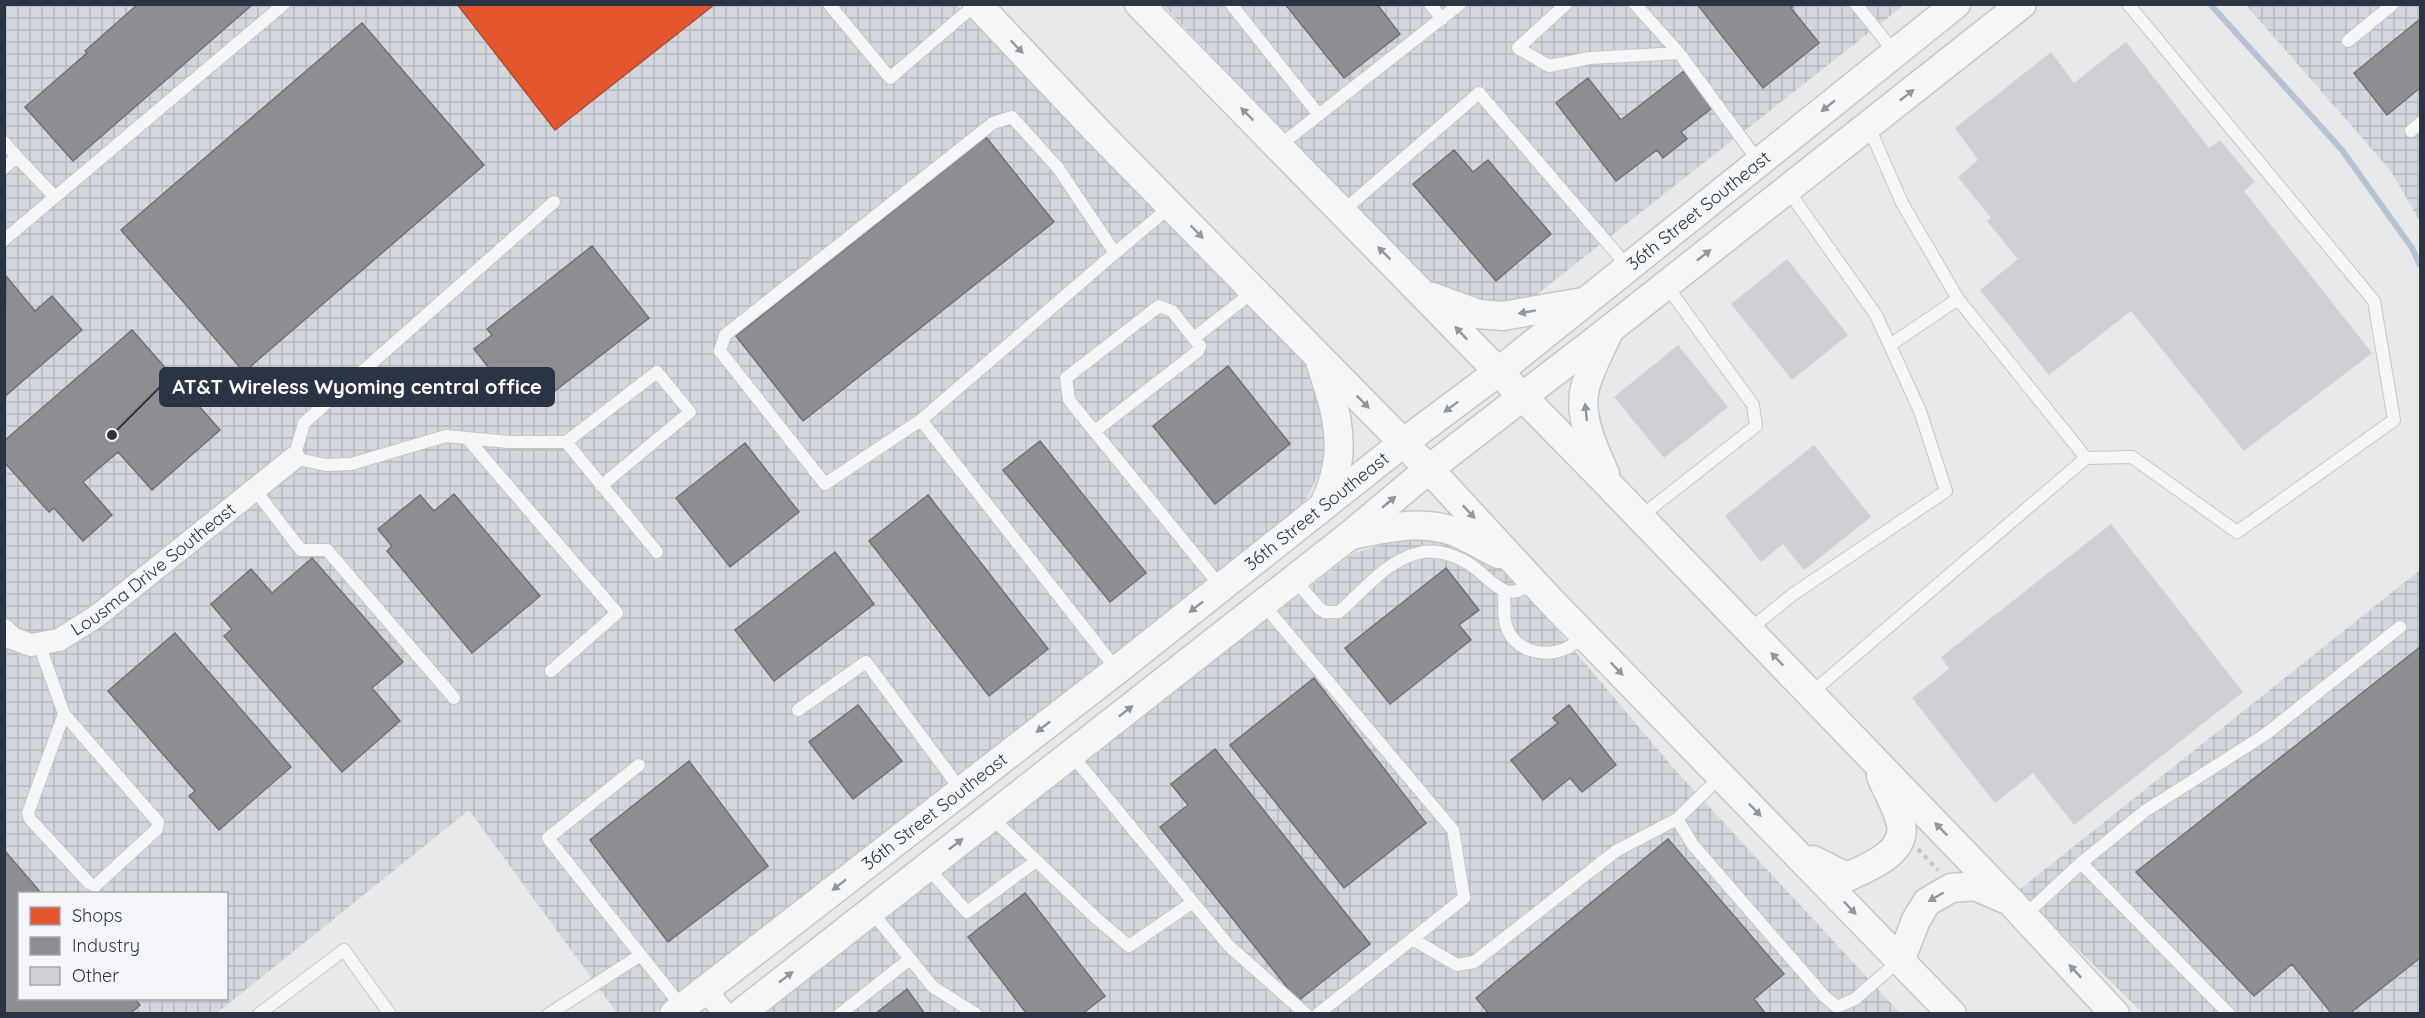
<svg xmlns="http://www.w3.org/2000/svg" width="2425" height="1018" font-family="Quicksand,sans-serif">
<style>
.industrial{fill:url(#industrial-grid);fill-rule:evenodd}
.shops{fill:#e4572e;stroke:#ac4c35;stroke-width:1.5}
.industry{fill:#8d8d92;stroke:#70727b;stroke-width:1.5}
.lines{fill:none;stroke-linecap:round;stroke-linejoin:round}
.stream{stroke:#b4c4d5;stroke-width:6}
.building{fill:#ced0d3}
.service-casing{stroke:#c4c6c8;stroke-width:14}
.minor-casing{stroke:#c4c6c8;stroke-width:25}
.tertiary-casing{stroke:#c4c6c8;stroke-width:31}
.path{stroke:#c5c6ca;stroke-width:4;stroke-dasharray:4.5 4.5;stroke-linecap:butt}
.service{stroke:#f5f6f7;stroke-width:12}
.minor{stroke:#f5f6f7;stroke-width:22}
.tertiary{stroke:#f5f6f7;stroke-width:28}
.oneway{fill:#90959e}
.labels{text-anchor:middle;stroke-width:6;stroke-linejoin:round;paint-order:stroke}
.street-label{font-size:18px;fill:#2b3445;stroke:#f4f6f9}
.leader{fill:none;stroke:#2b3445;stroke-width:2}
.callout-dot{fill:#2b3445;stroke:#f4f6f9;stroke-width:2}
.callout{fill:#2b3445;stroke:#2b3445;stroke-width:2}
.callout-label{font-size:20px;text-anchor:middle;font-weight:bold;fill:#fff}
</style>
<defs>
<pattern id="industrial-grid" width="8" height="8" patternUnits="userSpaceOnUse" patternTransform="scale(1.5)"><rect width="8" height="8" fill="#d4d7dd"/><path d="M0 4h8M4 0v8" fill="none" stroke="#b6b9bf"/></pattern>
</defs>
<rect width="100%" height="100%" fill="#e6e8ea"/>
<path class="industrial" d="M 5,5 L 957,5 L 1312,367 L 1320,395 L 1327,457 L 1304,504 L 654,1013 L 617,1013 L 469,810 L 217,1013 L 5,1014 ZM 20,894 L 226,894 L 226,998 L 20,998 Z
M 1163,5 L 1904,5 L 1531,299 L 1493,307 L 1428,283 Z
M 2246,5 L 2420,5 L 2420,222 L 2391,171 Z
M 1396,541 L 1447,541 L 1508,572 L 1675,770 L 1900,1013 L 753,1014 L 1354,553 Z
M 2420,570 L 2420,1013 L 2143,1013 L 2018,891 Z"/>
<path class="shops" d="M 457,4 L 715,4 L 555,130 Z"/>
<path class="industry" d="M 138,4 L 253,4 L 73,161 L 25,107 L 87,53 L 85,51 Z
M 1285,4 L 1377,4 L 1400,34 L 1344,78 Z
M 1697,4 L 1795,4 L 1791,8 L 1819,43 L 1763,88 Z
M 2420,19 L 2420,88 L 2387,115 L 2354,73 Z
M 362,23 L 484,165 L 244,372 L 121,230 Z
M 1684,71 L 1712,108 L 1681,132 L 1687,139 L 1663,158 L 1657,150 L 1616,181 L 1556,103 L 1588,78 L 1621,120 Z
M 986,137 L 1054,222 L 803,421 L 736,336 Z
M 1454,150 L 1473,172 L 1488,160 L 1551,234 L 1496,281 L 1413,184 Z
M 592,246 L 649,318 L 542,401 L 533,389 L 516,403 L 474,349 L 492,335 L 487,329 Z
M 6,276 L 35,311 L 52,296 L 82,330 L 4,397 Z
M 132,330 L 220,430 L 152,490 L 118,452 L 83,482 L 112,515 L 83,541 L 54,508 L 49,512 L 4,462 L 4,441 Z
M 1228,366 L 1290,444 L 1215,504 L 1153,426 Z
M 1040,441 L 1146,573 L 1110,602 L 1003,470 Z
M 745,443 L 799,512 L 730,567 L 676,498 Z
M 454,494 L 540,596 L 472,653 L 387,551 L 392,546 L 378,529 L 420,495 L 434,511 Z
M 928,495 L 1048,649 L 989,696 L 869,541 Z
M 835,552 L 874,604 L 774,681 L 735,630 Z
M 312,558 L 403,662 L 372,688 L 400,721 L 342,772 L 224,636 L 232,629 L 211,604 L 251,569 L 272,593 Z
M 1446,568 L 1479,610 L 1459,625 L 1471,640 L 1390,704 L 1345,648 Z
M 175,633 L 291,767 L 219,830 L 189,796 L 195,791 L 108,691 Z
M 2420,647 L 2420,958 L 2349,1014 L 2332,1014 L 2292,964 L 2254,996 L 2136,872 Z
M 1314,678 L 1426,823 L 1344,888 L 1230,745 Z
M 858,705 L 902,761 L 853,799 L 809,742 Z
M 1569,705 L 1616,765 L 1582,792 L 1570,778 L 1543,800 L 1511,760 L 1558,723 L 1553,718 Z
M 1215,749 L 1370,944 L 1298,1001 L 1160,827 L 1188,805 L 1171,784 Z
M 689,761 L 768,866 L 668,942 L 590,840 Z
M 1668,839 L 1784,974 L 1754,999 L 1766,1014 L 1489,1014 L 1476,998 Z
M 4,850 L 42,894 L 20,894 L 20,998 L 134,998 L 140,1005 L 130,1014 L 4,1014 Z
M 1025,893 L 1105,996 L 1082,1014 L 1027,1014 L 968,937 Z
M 907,989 L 925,1014 L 875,1014 Z"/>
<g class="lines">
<path class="stream" d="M 2210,4 L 2342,150 L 2412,248 L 2420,265"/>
</g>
<path class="building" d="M 2126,42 L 2209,148 L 2220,140 L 2255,182 L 2244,191 L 2372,353 L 2244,451 L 2131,311 L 2049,375 L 1980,290 L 2018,259 L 1987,221 L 1991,218 L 1958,177 L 1978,160 L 1955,128 L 2051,52 L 2074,83 Z
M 1787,259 L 1848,335 L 1792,380 L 1731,304 Z
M 1678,345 L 1728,407 L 1664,458 L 1614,397 Z
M 1814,445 L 1871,517 L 1804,570 L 1783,544 L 1761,562 L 1725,516 Z
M 2111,524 L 2243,692 L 2074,825 L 2033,773 L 1995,803 L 1912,698 L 1949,669 L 1941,657 Z"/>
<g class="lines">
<g class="service-casing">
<path id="service" d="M 829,4 L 890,78 L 976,4
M 1231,4 L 1319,115
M 1430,4 L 1442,19
M 1566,4 L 1518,48 L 1549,66 L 1590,58 L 1679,53
M 1635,4 L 1679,53 L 1759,162
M 1856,4 L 1895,53
M 2348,41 L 2393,4
M 1868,125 L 1902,203 L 1958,299 L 2086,458
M 2411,131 L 2420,123
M 4,142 L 17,157 L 4,168
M 1279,146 L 1460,4
M 17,157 L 55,197
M 554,202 L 304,423 L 294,458 L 326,465 L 351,464 L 446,436 L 508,442 L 566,442 L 657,552
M 1343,211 L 1479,93 L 1628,267
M 4,240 L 284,4
M 1115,253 L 1171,206
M 1194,338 L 1254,291
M 1890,345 L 1958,299
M 921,420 L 1115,253 L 1058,168 L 1012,117 L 993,123 L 725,335 L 720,351 L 825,484 L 921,420 L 1117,670
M 1095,431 L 1198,351 L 1200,346 L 1172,311 L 1159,306 L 1066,378 L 1069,400 L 1221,587
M 467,438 L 617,613 L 551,671
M 566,442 L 657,372 L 690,412 L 601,486
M 255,490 L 301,550 L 327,550 L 454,698
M 1640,517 L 1756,426 L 1753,405 L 1666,285
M 1294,579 L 1320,609 L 1325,612 L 1339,612 C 1363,591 1387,560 1419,553 C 1437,548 1461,557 1475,568 C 1495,584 1508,604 1533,582
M 1504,591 C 1505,601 1503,615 1506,625 C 1514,652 1546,659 1569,647 C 1574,644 1580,639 1585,636
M 1263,604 L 1453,830 L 1464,898 L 1318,1014
M 1749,630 L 1792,595 L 1946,491 L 1920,411 L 1876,315 L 1787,189
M 39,644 L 64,714 L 158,822 L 157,829 L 95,886 L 89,883 L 30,819 L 28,813 L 64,714
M 1810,694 L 2086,458 L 2132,457 L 2237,532 L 2394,420 L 2374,301 L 2128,4
M 798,710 L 866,662 L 961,790
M 1071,754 L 1229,946 L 1306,1014
M 639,765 L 548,838 L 682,1007
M 1721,776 L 1677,819 L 1693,845 L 1824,996 L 1837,1007 L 1855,999 L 1901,959
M 991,817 L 1097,919 L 1129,946 L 1193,902
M 2081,863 L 2145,811 L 2266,734 L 2400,627
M 927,867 L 967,912 L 1036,861
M 871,911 L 933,987 L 976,1014
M 2024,916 L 2081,863 L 2229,1014
M 1412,939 L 1457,965 L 1474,962 L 1616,851 L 1677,819
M 259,1014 L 344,950 L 390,1014
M 549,1014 L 639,956
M 840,1014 L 910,959"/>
</g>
<g class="minor-casing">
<g id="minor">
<path id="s1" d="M 4,630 L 12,638 L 31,645 L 59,640 L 97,616 L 294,458"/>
<path d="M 705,989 L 725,1014"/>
</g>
</g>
<g class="tertiary-casing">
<g id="tertiary">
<path d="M 977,4 L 1098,132 L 1429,469 L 1550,600 L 1952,1014"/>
<path d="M 1139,4 L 1611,487 L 2010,901 L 2115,1014"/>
<path d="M 1432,297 L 1478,314 L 1503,316 L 1583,302"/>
<path d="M 1321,365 C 1333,400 1345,437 1335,474 C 1333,485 1328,495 1324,505"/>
<path d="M 1605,474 C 1594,449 1578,416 1585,388 C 1590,368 1601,349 1609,331"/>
<path d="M 1351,535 C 1385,529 1420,519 1453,531 C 1469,537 1484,547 1499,554"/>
<path d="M 1813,860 L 1847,877 C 1867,868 1907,853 1901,824 C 1898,808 1887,791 1881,776"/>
<path d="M 1901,959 L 1916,920 L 1927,902 L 1951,888 L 1975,886 L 2005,899"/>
<path id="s2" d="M 674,1014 L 1117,670 L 1403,443 L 1498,372 L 1956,4"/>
<path d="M 740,1014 L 1349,536 L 1429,469 L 1609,330 L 2022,4"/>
</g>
</g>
<path class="path" d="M 1918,849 L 1938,870"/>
<use href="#service" class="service"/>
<use href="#minor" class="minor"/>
<use href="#tertiary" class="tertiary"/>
</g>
<defs><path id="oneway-solid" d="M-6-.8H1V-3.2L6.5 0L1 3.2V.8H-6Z" transform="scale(1.5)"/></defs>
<g class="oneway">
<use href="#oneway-solid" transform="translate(1017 47) rotate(46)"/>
<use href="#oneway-solid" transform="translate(1907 95) rotate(-38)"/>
<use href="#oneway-solid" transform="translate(1828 106) rotate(141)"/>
<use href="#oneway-solid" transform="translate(1247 114) rotate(-135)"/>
<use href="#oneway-solid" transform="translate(1197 232) rotate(46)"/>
<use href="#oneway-solid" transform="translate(1384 253) rotate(-135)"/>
<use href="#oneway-solid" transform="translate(1704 255) rotate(-38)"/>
<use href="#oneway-solid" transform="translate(1527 312) rotate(170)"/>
<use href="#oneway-solid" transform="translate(1461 333) rotate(-133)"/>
<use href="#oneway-solid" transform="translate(1363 402) rotate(45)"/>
<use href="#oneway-solid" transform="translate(1451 407) rotate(143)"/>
<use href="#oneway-solid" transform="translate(1586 412) rotate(-96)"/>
<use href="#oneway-solid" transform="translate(1389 502) rotate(-40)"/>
<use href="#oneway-solid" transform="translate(1469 512) rotate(47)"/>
<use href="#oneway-solid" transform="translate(1196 607) rotate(142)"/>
<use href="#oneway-solid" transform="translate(1777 659) rotate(-134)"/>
<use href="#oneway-solid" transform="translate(1617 669) rotate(46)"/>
<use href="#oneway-solid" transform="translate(1126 711) rotate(-38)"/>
<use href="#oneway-solid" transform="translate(1043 727) rotate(142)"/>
<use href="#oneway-solid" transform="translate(1755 810) rotate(46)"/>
<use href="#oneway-solid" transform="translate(1941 829) rotate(-134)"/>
<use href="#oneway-solid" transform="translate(956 844) rotate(-38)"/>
<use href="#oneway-solid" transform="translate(839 885) rotate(142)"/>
<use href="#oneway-solid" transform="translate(1936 897) rotate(150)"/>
<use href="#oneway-solid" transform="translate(1850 908) rotate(46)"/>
<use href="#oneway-solid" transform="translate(2075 971) rotate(-133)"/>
<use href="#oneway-solid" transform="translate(786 977) rotate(-38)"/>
</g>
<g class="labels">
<g class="street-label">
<text dy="6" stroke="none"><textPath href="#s2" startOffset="1302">36th Street Southeast</textPath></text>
<text dy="6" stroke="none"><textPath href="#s2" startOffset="816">36th Street Southeast</textPath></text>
<text dy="6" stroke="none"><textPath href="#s1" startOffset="178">Lousma Drive Southeast</textPath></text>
<text dy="6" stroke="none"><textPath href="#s2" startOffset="330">36th Street Southeast</textPath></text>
</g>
</g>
<path class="leader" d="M112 435L160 387"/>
<circle class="callout-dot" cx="112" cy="435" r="6"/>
<rect class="callout" x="160" y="368" width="394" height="38" rx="6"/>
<g class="callout-label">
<text x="357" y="394">AT&amp;T Wireless Wyoming central office</text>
</g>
<rect width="2425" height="1018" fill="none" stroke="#2b3445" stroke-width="12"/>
<rect x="18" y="892" width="210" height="108" fill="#f4f6f9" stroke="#a4a8b1" stroke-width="1.5"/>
<rect x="30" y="907" width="30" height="18" fill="#e4572e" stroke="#a4a8b1" stroke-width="1.5"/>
<text x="72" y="922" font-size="18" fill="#2b3445">Shops</text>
<rect x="30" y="937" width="30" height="18" fill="#8d8d92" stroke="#a4a8b1" stroke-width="1.5"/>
<text x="72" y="952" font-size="18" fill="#2b3445">Industry</text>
<rect x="30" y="967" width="30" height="18" fill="#ced0d3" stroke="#a4a8b1" stroke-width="1.5"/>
<text x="72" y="982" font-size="18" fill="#2b3445">Other</text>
</svg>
